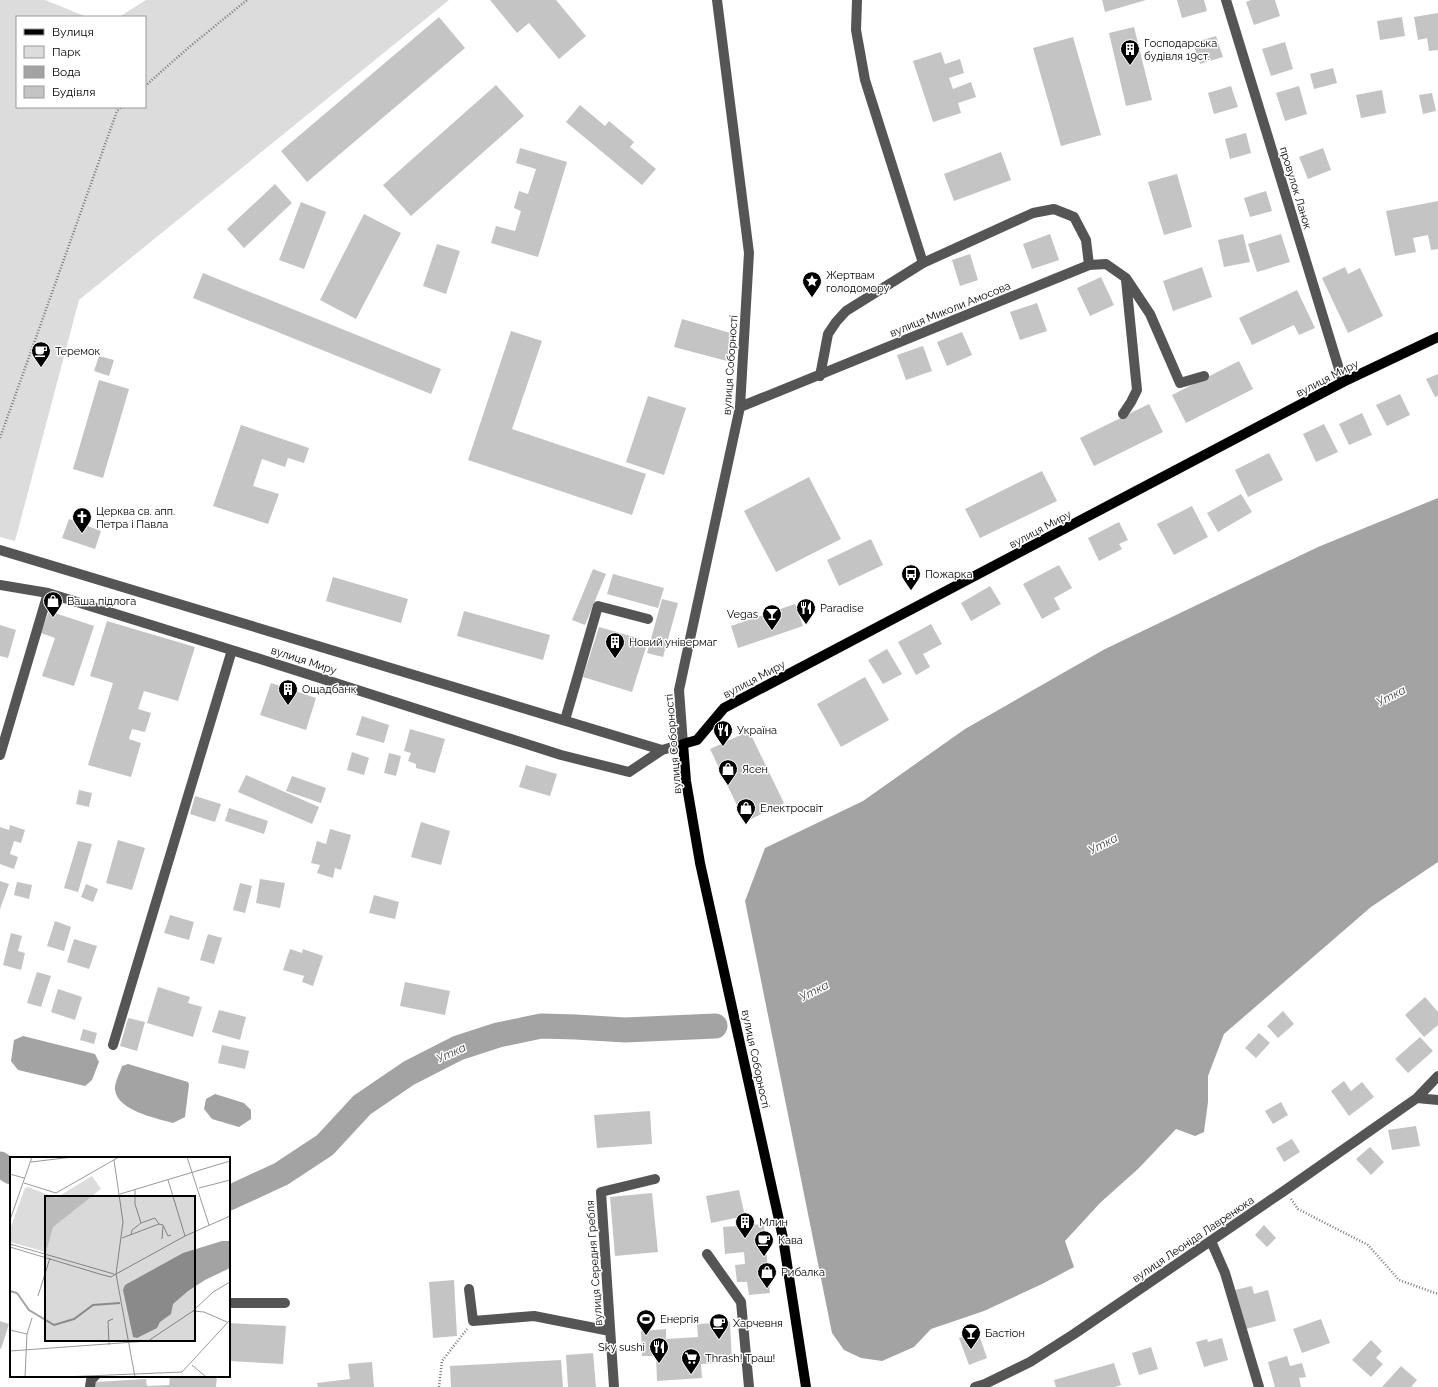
<svg xmlns="http://www.w3.org/2000/svg" width="1438" height="1387" font-family="Raleway,sans-serif">
<style>
.green{fill:#dcdcdc}
.water{fill:#a3a3a3}
.lines{fill:none;stroke-linecap:round;stroke-linejoin:round}
.river{stroke:#a3a3a3;stroke-width:25}
.building{fill:#c4c4c4}
.path{stroke:#777;stroke-width:2.5;stroke-dasharray:1 2;stroke-linecap:butt}
.minor{stroke:#555;stroke-width:10}
.major{stroke:#000;stroke-width:10}
.labels{text-anchor:middle;stroke-width:3;stroke-linejoin:round;paint-order:stroke}
.poi-label{font-size:11px;fill:#000;stroke:#fff;text-anchor:start}
.street-label{font-size:11px;fill:#000;stroke:#fff}
.water-label{font-size:12px;font-style:italic;fill:#444;stroke:#fff}
.inset-river{fill:none;stroke:#a3a3a3;stroke-width:2}
.inset-road{fill:none;stroke:#999;stroke-width:1}
.view{fill:#000;fill-opacity:0.15;stroke:#000;stroke-width:2}
.inset-edge{fill:none;stroke:#000;stroke-width:2}
</style>
<rect width="100%" height="100%" fill="#fff"/>
<path class="green" d="M 0,0 L 45,0 L 87,17 L 17,17 L 17,107 L 145,107 L 145,17 L 119,17 L 146,0 L 449,0 L 79,300 L 15,541 L 0,537 Z"/>
<path class="water" d="M 1438,498 L 1438,862 L 1371,907 L 1224,1034 L 1208,1076 L 1208,1102 L 1204,1132 L 1195,1136 L 1176,1129 L 1139,1168 L 1100,1203 L 1065,1241 L 1074,1267 L 1042,1284 L 984,1311 L 931,1329 L 914,1347 L 882,1361 L 861,1358 L 844,1350 L 832,1333 L 745,901 L 765,848 L 863,801 L 965,729 L 1105,649 L 1318,547 Z
M 23,1036 L 95,1054 L 99,1062 L 92,1080 L 85,1086 L 18,1070 L 11,1061 L 14,1040 Z
M 128,1064 L 188,1082 L 189,1085 L 185,1117 L 173,1123 C 156,1118 118,1111 115,1090 C 114,1083 120,1073 122,1066 Z
M 215,1094 L 244,1103 L 251,1110 L 251,1119 L 239,1127 L 212,1119 L 204,1109 L 206,1099 Z"/>
<g class="lines">
<path class="river" d="M 0,1164 L 11,1172
M 229,1198 L 281,1174 L 325,1145 L 362,1105 L 409,1073 L 458,1048 L 498,1035 L 541,1026 L 576,1027 L 625,1030 L 715,1026"/>
</g>
<path class="building" d="M 490,0 L 556,0 L 586,36 L 559,59 L 529,23 L 517,33 Z
M 1102,0 L 1146,0 L 1105,12 Z
M 1177,0 L 1204,0 L 1207,11 L 1182,18 Z
M 1251,0 L 1275,0 L 1280,16 L 1254,25 L 1246,2 Z
M 1438,13 L 1438,50 L 1429,51 L 1427,38 L 1418,40 L 1414,17 Z
M 439,17 L 465,48 L 307,182 L 281,151 Z
M 1402,17 L 1405,36 L 1380,40 L 1377,21 Z
M 1134,27 L 1152,100 L 1126,106 L 1109,33 Z
M 1216,36 L 1223,57 L 1200,64 L 1193,43 Z
M 1073,37 L 1101,135 L 1061,146 L 1033,48 Z
M 1285,42 L 1293,69 L 1271,76 L 1262,49 Z
M 941,52 L 945,64 L 960,59 L 964,73 L 949,78 L 953,89 L 971,82 L 976,97 L 958,103 L 961,113 L 933,122 L 913,61 Z
M 1333,68 L 1337,83 L 1314,89 L 1310,74 Z
M 496,85 L 524,116 L 411,216 L 383,185 Z
M 1231,86 L 1238,107 L 1214,114 L 1208,93 Z
M 1299,86 L 1307,114 L 1285,121 L 1276,93 Z
M 1382,90 L 1386,113 L 1361,118 L 1356,95 Z
M 1432,93 L 1436,111 L 1423,114 L 1419,95 Z
M 580,105 L 605,126 L 609,121 L 634,142 L 630,147 L 656,169 L 642,185 L 566,122 Z
M 1246,133 L 1251,153 L 1230,159 L 1225,139 Z
M 520,148 L 567,162 L 538,257 L 491,243 L 496,226 L 515,231 L 521,211 L 514,208 L 519,191 L 528,194 L 536,169 L 516,163 Z
M 1323,148 L 1331,170 L 1308,179 L 1299,157 Z
M 1001,152 L 1011,180 L 954,201 L 944,174 Z
M 1177,174 L 1192,227 L 1164,235 L 1148,182 Z
M 275,184 L 292,203 L 244,248 L 227,229 Z
M 1266,191 L 1272,211 L 1250,217 L 1244,198 Z
M 1438,201 L 1438,249 L 1431,250 L 1428,235 L 1413,238 L 1416,252 L 1395,256 L 1386,211 Z
M 301,202 L 326,212 L 304,269 L 279,260 Z
M 364,214 L 401,233 L 356,319 L 320,300 Z
M 1050,234 L 1059,260 L 1032,269 L 1023,244 Z
M 1243,234 L 1250,262 L 1224,267 L 1218,240 Z
M 1281,234 L 1290,262 L 1257,272 L 1248,244 Z
M 437,244 L 460,251 L 446,294 L 423,286 Z
M 970,254 L 978,280 L 960,286 L 952,260 Z
M 1202,267 L 1212,297 L 1173,311 L 1163,281 Z
M 1345,267 L 1348,274 L 1360,268 L 1383,316 L 1348,333 L 1322,278 Z
M 203,273 L 441,369 L 431,394 L 193,298 Z
M 1101,277 L 1114,305 L 1090,316 L 1077,288 Z
M 1297,290 L 1315,328 L 1299,335 L 1294,325 L 1252,345 L 1239,318 Z
M 1037,303 L 1047,331 L 1020,340 L 1010,312 Z
M 682,319 L 734,334 L 727,361 L 674,347 Z
M 511,331 L 542,341 L 512,429 L 646,474 L 632,515 L 468,460 Z
M 962,332 L 972,355 L 947,366 L 937,342 Z
M 923,346 L 932,371 L 906,380 L 897,355 Z
M 99,356 L 114,360 L 109,376 L 94,371 Z
M 1239,361 L 1253,389 L 1186,423 L 1172,395 Z
M 1438,374 L 1438,396 L 1435,397 L 1426,379 Z
M 99,380 L 129,389 L 103,478 L 73,469 Z
M 1400,394 L 1410,415 L 1387,426 L 1376,405 Z
M 648,396 L 686,408 L 664,475 L 626,462 Z
M 1149,404 L 1163,432 L 1094,466 L 1080,438 Z
M 1362,413 L 1372,435 L 1349,445 L 1339,424 Z
M 1324,424 L 1338,452 L 1316,462 L 1303,434 Z
M 241,425 L 309,448 L 304,463 L 288,458 L 285,467 L 262,459 L 253,486 L 279,494 L 268,524 L 213,506 Z
M 1269,453 L 1283,480 L 1248,497 L 1235,470 Z
M 1042,471 L 1057,501 L 980,538 L 965,509 Z
M 809,477 L 841,539 L 776,572 L 744,511 Z
M 1241,494 L 1252,512 L 1218,532 L 1207,513 Z
M 1192,506 L 1208,537 L 1174,555 L 1157,524 Z
M 69,519 L 101,531 L 95,549 L 62,538 Z
M 1119,522 L 1128,540 L 1119,544 L 1122,549 L 1099,561 L 1088,538 Z
M 871,539 L 883,565 L 839,586 L 827,560 Z
M 1059,565 L 1072,588 L 1054,598 L 1060,609 L 1042,619 L 1023,584 Z
M 593,569 L 606,574 L 585,625 L 572,620 Z
M 613,574 L 664,588 L 658,608 L 607,594 Z
M 333,577 L 408,599 L 401,623 L 326,601 Z
M 990,586 L 1001,604 L 971,621 L 961,603 Z
M 662,599 L 678,603 L 663,657 L 647,653 Z
M 795,604 L 803,626 L 738,648 L 731,626 Z
M 49,611 L 94,626 L 74,686 L 42,676 L 55,638 L 41,633 Z
M 464,611 L 550,635 L 543,660 L 457,636 Z
M 107,621 L 195,647 L 178,701 L 144,691 L 138,709 L 151,713 L 145,732 L 132,729 L 129,739 L 141,743 L 131,777 L 88,765 L 113,683 L 90,676 Z
M 931,624 L 942,644 L 923,654 L 930,667 L 916,675 L 898,642 Z
M 0,625 L 16,630 L 8,658 L 0,656 Z
M 599,627 L 648,641 L 632,692 L 583,677 Z
M 887,649 L 902,674 L 883,684 L 868,660 Z
M 865,677 L 889,720 L 841,747 L 817,704 Z
M 271,683 L 316,698 L 306,730 L 260,715 Z
M 362,716 L 389,725 L 384,743 L 356,735 Z
M 410,729 L 445,739 L 435,773 L 416,768 L 416,764 L 408,761 L 411,753 L 404,751 Z
M 749,731 L 784,803 L 745,822 L 710,749 Z
M 352,752 L 369,758 L 364,775 L 347,770 Z
M 389,753 L 401,756 L 396,776 L 384,773 Z
M 526,765 L 557,774 L 550,796 L 519,787 Z
M 246,775 L 319,807 L 312,824 L 238,792 Z
M 292,776 L 326,788 L 321,803 L 286,791 Z
M 79,790 L 92,793 L 89,807 L 76,804 Z
M 195,796 L 221,804 L 215,822 L 190,814 Z
M 229,808 L 268,821 L 264,834 L 225,821 Z
M 421,822 L 450,831 L 441,865 L 411,857 Z
M 10,825 L 25,830 L 21,843 L 14,841 L 10,854 L 18,857 L 14,869 L 0,864 L 0,827 L 9,830 Z
M 330,829 L 351,835 L 341,870 L 335,868 L 333,878 L 317,873 L 320,865 L 311,863 L 317,841 L 326,844 Z
M 118,840 L 145,848 L 132,890 L 106,883 Z
M 78,841 L 92,844 L 78,892 L 64,888 Z
M 260,879 L 285,883 L 280,908 L 256,903 Z
M 0,881 L 9,884 L 0,909 Z
M 17,882 L 32,885 L 29,899 L 14,895 Z
M 240,883 L 252,886 L 245,913 L 233,910 Z
M 86,884 L 98,889 L 93,902 L 81,897 Z
M 374,895 L 399,902 L 395,919 L 369,913 Z
M 170,915 L 194,922 L 189,940 L 164,933 Z
M 55,921 L 71,927 L 64,951 L 47,946 Z
M 11,933 L 22,936 L 18,951 L 25,953 L 21,970 L 3,965 Z
M 208,934 L 222,938 L 214,964 L 200,960 Z
M 74,939 L 97,946 L 89,969 L 67,962 Z
M 290,949 L 302,953 L 303,949 L 323,956 L 313,986 L 302,982 L 304,976 L 283,970 Z
M 37,972 L 51,976 L 41,1007 L 27,1003 Z
M 405,982 L 450,991 L 445,1015 L 400,1006 Z
M 158,987 L 190,997 L 188,1003 L 202,1007 L 193,1037 L 147,1023 Z
M 58,989 L 82,997 L 75,1020 L 51,1012 Z
M 1425,997 L 1438,1012 L 1438,1025 L 1424,1037 L 1405,1015 Z
M 219,1010 L 246,1017 L 240,1040 L 212,1032 Z
M 1283,1011 L 1294,1024 L 1278,1038 L 1267,1026 Z
M 128,1018 L 145,1022 L 137,1051 L 120,1046 Z
M 83,1029 L 97,1033 L 94,1044 L 80,1040 Z
M 1259,1033 L 1270,1043 L 1256,1058 L 1245,1048 Z
M 1420,1037 L 1433,1051 L 1408,1073 L 1395,1059 Z
M 222,1045 L 249,1051 L 245,1069 L 218,1063 Z
M 1344,1081 L 1351,1091 L 1362,1082 L 1374,1097 L 1349,1116 L 1331,1091 Z
M 1281,1102 L 1288,1115 L 1273,1124 L 1265,1111 Z
M 650,1111 L 652,1144 L 597,1148 L 594,1115 Z
M 1416,1126 L 1420,1146 L 1392,1150 L 1388,1130 Z
M 1292,1139 L 1300,1152 L 1284,1162 L 1276,1148 Z
M 1370,1147 L 1384,1162 L 1371,1175 L 1356,1159 Z
M 739,1190 L 745,1216 L 711,1223 L 706,1196 Z
M 652,1193 L 658,1252 L 615,1256 L 610,1197 Z
M 764,1224 L 770,1293 L 749,1295 L 747,1282 L 737,1282 L 735,1265 L 745,1264 L 744,1252 L 725,1254 L 723,1227 Z
M 1264,1225 L 1276,1238 L 1267,1247 L 1255,1235 Z
M 454,1280 L 457,1336 L 433,1338 L 429,1282 Z
M 1252,1286 L 1254,1294 L 1268,1290 L 1276,1321 L 1246,1329 L 1235,1290 Z
M 1321,1319 L 1330,1343 L 1302,1353 L 1293,1329 Z
M 0,1321 L 9,1324 L 1,1349 L 0,1348 Z
M 730,1322 L 732,1362 L 701,1364 L 702,1378 L 657,1381 L 656,1356 L 642,1356 L 641,1331 L 666,1329 L 666,1339 L 698,1337 L 697,1324 Z
M 229,1323 L 286,1326 L 283,1364 L 229,1361 Z
M 978,1332 L 987,1358 L 969,1365 L 959,1338 Z
M 1222,1338 L 1228,1360 L 1204,1367 L 1196,1342 L 1207,1339 L 1208,1342 Z
M 1371,1340 L 1382,1351 L 1376,1358 L 1383,1364 L 1371,1377 L 1352,1360 Z
M 1151,1347 L 1158,1369 L 1139,1375 L 1132,1353 Z
M 593,1353 L 596,1387 L 568,1387 L 566,1355 Z
M 1287,1356 L 1290,1366 L 1302,1363 L 1306,1377 L 1299,1378 L 1301,1387 L 1275,1387 L 1268,1362 Z
M 561,1360 L 563,1387 L 451,1387 L 450,1366 Z
M 372,1362 L 374,1387 L 318,1387 L 317,1383 L 350,1379 L 348,1364 Z
M 1114,1363 L 1121,1385 L 1115,1387 L 1056,1387 L 1054,1380 Z
M 1401,1366 L 1417,1380 L 1411,1387 L 1382,1387 Z
M 170,1376 L 217,1376 L 216,1387 L 95,1387 L 95,1382 L 146,1379 L 147,1386 L 169,1385 Z"/>
<g class="lines">
<path class="path" d="M 145,86 L 188,48 L 247,0
M 0,438 L 117,111 L 121,107
M 1291,1199 L 1298,1209 L 1368,1245 L 1399,1280 L 1438,1294
M 439,1387 L 442,1361 L 467,1329"/>
<path class="minor" d="M 1226,0 L 1343,382
M 1089,265 L 1106,264 L 1126,278 L 1150,314 L 1180,383 L 1204,376
M 820,376 L 828,334 L 836,322 L 846,311 L 923,263
M 740,407 L 1089,265 L 1086,240 L 1074,217 L 1054,209 L 1033,213 L 923,263 L 865,80 L 856,30 L 857,0
M 1123,414 L 1131,402 L 1137,390 L 1126,280
M 0,550 L 662,750
M 0,585 L 48,593 L 238,652 L 561,755 L 629,772 L 662,750 L 683,744 L 679,690 L 740,407 L 749,253 L 717,0
M 565,720 L 598,606 L 648,619
M 0,755 L 48,593
M 113,1045 L 232,650
M 1417,1098 L 1438,1100
M 1211,1241 L 1225,1273 L 1259,1387
M 707,1254 L 741,1302 L 749,1387
M 469,1289 L 473,1321 L 534,1316 L 610,1331
M 229,1303 L 285,1303
M 90,1387 L 91,1380 L 95,1376
M 614,1387 L 601,1192 L 655,1179
M 975,1387 L 985,1384 L 1030,1362 L 1074,1334 L 1284,1191 L 1417,1098 L 1438,1076"/>
<path class="major" d="M 806,1387 L 783,1238 L 700,863 L 686,781 L 683,744 L 697,740 L 724,708 L 1343,382 L 1438,337"/>
</g>
<defs>
<g id="building-pin" transform="scale(1)"><path d="M0 17L-7.5 6A9.5 9.5 0 1 1 7.5 6Z" fill="#000" stroke="#fff"/><path d="M-4-6H4V6H1V3H-1V6H-4ZM-2.5-4.3h1.7v1.8h-1.7ZM.8-4.3h1.7v1.8H.8ZM-2.5-1h1.7V.8h-1.7ZM.8-1h1.7V.8H.8Z" fill="#fff"/></g>
<g id="sight-pin" transform="scale(1)"><path d="M0 17L-7.5 6A9.5 9.5 0 1 1 7.5 6Z" fill="#000" stroke="#fff"/><path d="M0-6L1.8-2.2L6-1.7L2.9 1.2L3.7 5.4L0 3.3L-3.7 5.4L-2.9 1.2L-6-1.7L-1.8-2.2Z" fill="#fff"/></g>
<g id="cafe-pin" transform="scale(1)"><path d="M0 17L-7.5 6A9.5 9.5 0 1 1 7.5 6Z" fill="#000" stroke="#fff"/><path d="M-5.5-4.5H6V0H3Q3 3.5 0 3.5H-2.5Q-5.5 3.5-5.5 0ZM3-3.2v2h1.7v-2ZM-6 4.5H4V6H-6Z" fill="#fff"/></g>
<g id="church-pin" transform="scale(1)"><path d="M0 17L-7.5 6A9.5 9.5 0 1 1 7.5 6Z" fill="#000" stroke="#fff"/><path d="M-1.2-6h2.4v3.5h3.3v2.4h-3.3V6h-2.4V-.1h-3.3v-2.4h3.3Z" fill="#fff"/></g>
<g id="bus-pin" transform="scale(1)"><path d="M0 17L-7.5 6A9.5 9.5 0 1 1 7.5 6Z" fill="#000" stroke="#fff"/><path d="M-5-6H5V4H4V6H2V4H-2V6H-4V4H-5ZM-3.5-4V0h7V-4ZM-3.5 1.2v1.5H-2V1.2ZM2 1.2v1.5H3.5V1.2Z" fill="#fff"/></g>
<g id="shop-pin" transform="scale(1)"><path d="M0 17L-7.5 6A9.5 9.5 0 1 1 7.5 6Z" fill="#000" stroke="#fff"/><path d="M-5-2.5h2.3a2.7 3.5 0 0 1 5.4 0H5L5.5 6h-11ZM-1.5-2.5h3a1.5 2.3 0 0 0-3 0Z" fill="#fff"/></g>
<g id="restaurant-pin" transform="scale(1)"><path d="M0 17L-7.5 6A9.5 9.5 0 1 1 7.5 6Z" fill="#000" stroke="#fff"/><path d="M-5-6h1v4h1v-4h1v4h1v-4h1v5L-1.5 .5V6h-2V.5L-5-1ZM5-6V6H3V1.5H1.5Q1.5-4 5-6Z" fill="#fff"/></g>
<g id="bar-pin" transform="scale(1)"><path d="M0 17L-7.5 6A9.5 9.5 0 1 1 7.5 6Z" fill="#000" stroke="#fff"/><path d="M-6-5H6L.8 .8V4.5H3.5V6h-7V4.5H-.8V.8Z" fill="#fff"/></g>
<g id="stadium-pin" transform="scale(1)"><path d="M0 17L-7.5 6A9.5 9.5 0 1 1 7.5 6Z" fill="#000" stroke="#fff"/><path d="M0-5a6.5 5 0 1 0 0 10a6.5 5 0 1 0 0-10ZM-3.5-1.8h7v3.6h-7Z" fill="#fff"/></g>
<g id="supermarket-pin" transform="scale(1)"><path d="M0 17L-7.5 6A9.5 9.5 0 1 1 7.5 6Z" fill="#000" stroke="#fff"/><path d="M-6-5.5h2.5l.6 2H6L4.5 2H-2.5L-4.4-4H-6ZM-1.5 3.2a1.3 1.3 0 1 0 .1 0ZM3 3.2a1.3 1.3 0 1 0 .1 0Z" fill="#fff"/></g>
</defs>
<g fill-rule="evenodd">
<use href="#building-pin" x="1130" y="49"/>
<use href="#sight-pin" x="812" y="281"/>
<use href="#cafe-pin" x="41" y="351"/>
<use href="#church-pin" x="82" y="517"/>
<use href="#bus-pin" x="911" y="574"/>
<use href="#shop-pin" x="53" y="601"/>
<use href="#restaurant-pin" x="806" y="608"/>
<use href="#bar-pin" x="772" y="614"/>
<use href="#building-pin" x="615" y="642"/>
<use href="#building-pin" x="288" y="689"/>
<use href="#restaurant-pin" x="723" y="730"/>
<use href="#shop-pin" x="728" y="769"/>
<use href="#shop-pin" x="746" y="808"/>
<use href="#building-pin" x="745" y="1222"/>
<use href="#cafe-pin" x="764" y="1240"/>
<use href="#shop-pin" x="767" y="1272"/>
<use href="#stadium-pin" x="646" y="1319"/>
<use href="#cafe-pin" x="719" y="1323"/>
<use href="#bar-pin" x="971" y="1333"/>
<use href="#restaurant-pin" x="659" y="1347"/>
<use href="#supermarket-pin" x="691" y="1358"/>
</g>
<g class="labels">
<g class="poi-label">
<text x="1144" y="47">Господарська<tspan x="1144" dy="13">будівля 19ст.</tspan></text>
<text x="826" y="279">Жертвам<tspan x="826" dy="13">голодомору</tspan></text>
<text x="55" y="355">Теремок</text>
<text x="96" y="515">Церква св. апп.<tspan x="96" dy="13">Петра і Павла</tspan></text>
<text x="925" y="578">Пожарка</text>
<text x="67" y="605">Ваша підлога</text>
<text x="820" y="612">Paradise</text>
<text x="758" y="618" text-anchor="end">Vegas</text>
<text x="629" y="646">Новий універмаг</text>
<text x="302" y="693">Ощадбанк</text>
<text x="737" y="734">Україна</text>
<text x="742" y="773">Ясен</text>
<text x="760" y="812">Електросвіт</text>
<text x="759" y="1226">Млин</text>
<text x="778" y="1244">Кава</text>
<text x="781" y="1276">Рибалка</text>
<text x="660" y="1323">Енергія</text>
<text x="733" y="1327">Харчевня</text>
<text x="985" y="1337">Бастіон</text>
<text x="645" y="1351" text-anchor="end">Sky sushi</text>
<text x="705" y="1362">Thrash! Траш!</text>
</g>
<g class="street-label">
<text transform="translate(1296 188) rotate(73)" y="4">провулок Ланок</text>
<text transform="translate(950 309) rotate(-22)" y="4">вулиця Миколи Амосова</text>
<text transform="translate(730 365) rotate(-86)" y="4">вулиця Соборності</text>
<text transform="translate(1327 378) rotate(-27)" y="4">вулиця Миру</text>
<text transform="translate(1040 529) rotate(-28)" y="4">вулиця Миру</text>
<text transform="translate(304 660) rotate(18)" y="4">вулиця Миру</text>
<text transform="translate(754 679) rotate(-28)" y="4">вулиця Миру</text>
<text transform="translate(673 744) rotate(-95)" y="4">вулиця Соборності</text>
<text transform="translate(756 1059) rotate(78)" y="4">вулиця Соборності</text>
<text transform="translate(1193 1239) rotate(-34)" y="4">вулиця Леоніда Лавренюка</text>
<text transform="translate(594 1263) rotate(-94)" y="4">вулиця Середня Гребля</text>
</g>
<g class="water-label">
<text transform="translate(1391 696) rotate(-27)" y="4">Утка</text>
<text transform="translate(1103 844) rotate(-27)" y="4">Утка</text>
<text transform="translate(814 991) rotate(-27)" y="4">Утка</text>
<text transform="translate(451 1053) rotate(-24)" y="4">Утка</text>
</g>
</g>
<g transform="translate(10 1157)">
<rect width="220" height="220" fill="#fff"/>
<path d="M 82,19 L 91,32 L 43,70 L 36,95 L 0,85 L 0,72 L 15,31 L 18,30 L 46,41 Z" fill="#dcdcdc"/>
<path d="M 212,84 L 220,84 L 220,111 L 195,123 L 178,134 L 163,147 L 161,157 L 150,165 L 147,171 L 127,181 L 123,180 L 113,133 L 115,128 L 173,96 Z" fill="#a3a3a3"/>
<path class="inset-river" d="M 0,134 L 7,136 L 19,153 L 44,168 L 64,162 L 83,148 L 110,146"/>
<path class="inset-road" d="M 177,0 L 199,68M 21,5 L 63,0M 0,17 L 14,21M 158,23 L 175,79M 14,26 L 46,36 L 109,0M 189,31 L 220,23M 110,37 L 220,4M 0,63 L 22,0M 149,67 L 153,68 L 158,79 L 161,78M 121,78 L 122,73 L 131,66M 112,81 L 149,67 L 145,61 L 131,66 L 125,47 L 125,33M 152,82 L 153,69M 0,87 L 104,117M 0,90 L 93,118 L 101,120 L 106,117 L 113,65 L 104,3M 28,139 L 40,101M 183,154 L 194,155 L 217,165M 0,173 L 17,177 L 15,220M 17,177 L 22,161M 99,188 L 98,164 L 103,162M 0,194 L 138,184 L 183,154 L 203,135 L 220,125M 182,208 L 196,220M 53,220 L 172,215 L 220,163M 125,220 L 106,117 L 175,79 L 220,59"/>
<path class="view" d="M 35,39 L 185,39 L 185,184 L 35,184 Z"/>
<rect width="220" height="220" class="inset-edge"/>
</g>
<rect x="16" y="16" width="130" height="92" fill="#ffffff" stroke="#999999"/>
<rect x="24" y="29" width="20" height="6" fill="#000000" stroke="#999999"/>
<text x="52" y="36" font-size="12" fill="#000000">Вулиця</text>
<rect x="24" y="46" width="20" height="12" fill="#dcdcdc" stroke="#999999"/>
<text x="52" y="56" font-size="12" fill="#000000">Парк</text>
<rect x="24" y="66" width="20" height="12" fill="#a3a3a3" stroke="#999999"/>
<text x="52" y="76" font-size="12" fill="#000000">Вода</text>
<rect x="24" y="86" width="20" height="12" fill="#c4c4c4" stroke="#999999"/>
<text x="52" y="96" font-size="12" fill="#000000">Будівля</text>
</svg>
